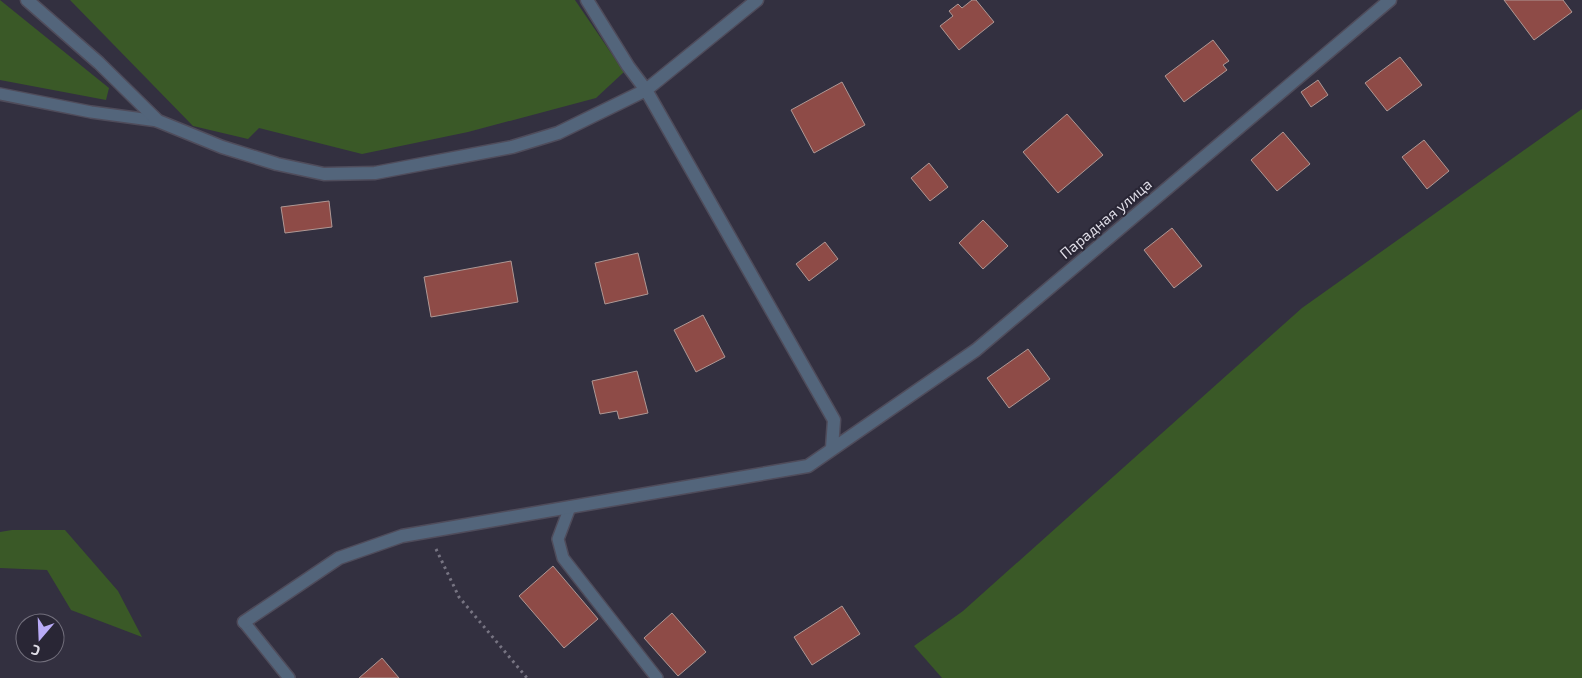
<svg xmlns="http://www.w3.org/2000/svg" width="1582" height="678" font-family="'Exo 2',sans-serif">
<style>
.green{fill:#3a5927}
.building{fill:#8e4b47;stroke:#af9895}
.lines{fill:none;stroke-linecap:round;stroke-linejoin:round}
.service-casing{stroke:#4f4c5b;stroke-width:14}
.minor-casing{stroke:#4f4c5b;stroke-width:15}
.path{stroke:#777482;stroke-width:3;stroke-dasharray:2.5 4;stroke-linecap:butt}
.service{stroke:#53657b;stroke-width:11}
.minor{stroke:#53657b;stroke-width:12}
.labels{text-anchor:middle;stroke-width:4;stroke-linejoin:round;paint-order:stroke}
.street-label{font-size:15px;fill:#dfdde7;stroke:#292635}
</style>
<rect width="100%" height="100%" fill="#333040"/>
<path class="green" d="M 0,0 L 109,88 L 106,100 L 0,80 Z
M 70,0 L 575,0 L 624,72 L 596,98 L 468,132 L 362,154 L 259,128 L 248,139 L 193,126 Z
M 1582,109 L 1582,678 L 942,678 L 914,646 L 963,611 L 1302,308 Z
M 12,530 L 65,530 L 118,591 L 142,637 L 71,610 L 47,570 L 0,568 L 0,532 Z"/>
<path class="building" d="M 972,0 L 976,0 L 994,22 L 959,50 L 940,26 L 953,16 L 949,11 L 958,4 L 962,8 Z
M 1504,0 L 1563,0 L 1572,12 L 1534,40 Z
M 1213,40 L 1229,61 L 1223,65 L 1227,70 L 1184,102 L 1165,76 Z
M 1400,57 L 1422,85 L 1387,111 L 1365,83 Z
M 1318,80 L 1328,95 L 1311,107 L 1301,92 Z
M 842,82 L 865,125 L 814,153 L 791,110 Z
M 1067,114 L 1103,155 L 1058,193 L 1023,152 Z
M 1283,132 L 1310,164 L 1277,191 L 1251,160 Z
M 1424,140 L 1449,171 L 1427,189 L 1402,157 Z
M 929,163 L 948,187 L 930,201 L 911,178 Z
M 329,201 L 332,227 L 285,233 L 281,207 Z
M 983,220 L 1008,246 L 983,269 L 959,243 Z
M 1172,228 L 1202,266 L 1174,288 L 1144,250 Z
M 825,242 L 838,259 L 809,281 L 796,264 Z
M 638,253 L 648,294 L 605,304 L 595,263 Z
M 511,261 L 518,302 L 431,317 L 424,277 Z
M 703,315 L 725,357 L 696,372 L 674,330 Z
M 1028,349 L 1050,379 L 1009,408 L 987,378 Z
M 637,371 L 648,413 L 619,419 L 617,411 L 600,414 L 592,381 Z
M 553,566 L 598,619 L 564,648 L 519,596 Z
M 842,606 L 860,634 L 812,665 L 794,637 Z
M 672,613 L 706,652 L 678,676 L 644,638 Z
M 382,658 L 399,678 L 359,678 Z"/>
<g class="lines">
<g class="service-casing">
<path id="service" d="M 0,94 L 91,112 L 158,121
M 570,507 L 558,539 L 563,558 L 657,678
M 244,622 L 289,678"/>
</g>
<g class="minor-casing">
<path id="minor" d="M 27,0 L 99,63 L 158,121 L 222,147 L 277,164 L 324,174 L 375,173 L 512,147 L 558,133 L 646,90 L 757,0
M 587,0 L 628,66 L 646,90 L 834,420 L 832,448
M 244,622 L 339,558 L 402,536 L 808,466 L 976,350 L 1390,0"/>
</g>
<path class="path" d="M 436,549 L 459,597 L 527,678"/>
<use href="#service" class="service"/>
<use href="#minor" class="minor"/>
</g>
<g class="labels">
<g class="street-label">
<text transform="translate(1106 219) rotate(-40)" y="5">Парадная улица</text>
</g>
</g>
<g transform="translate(40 638) rotate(199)"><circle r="24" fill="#292635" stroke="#726f7c"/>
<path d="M0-4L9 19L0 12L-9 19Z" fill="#b9abf7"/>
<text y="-8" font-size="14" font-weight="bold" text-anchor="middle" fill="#dfdde7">С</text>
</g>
</svg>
